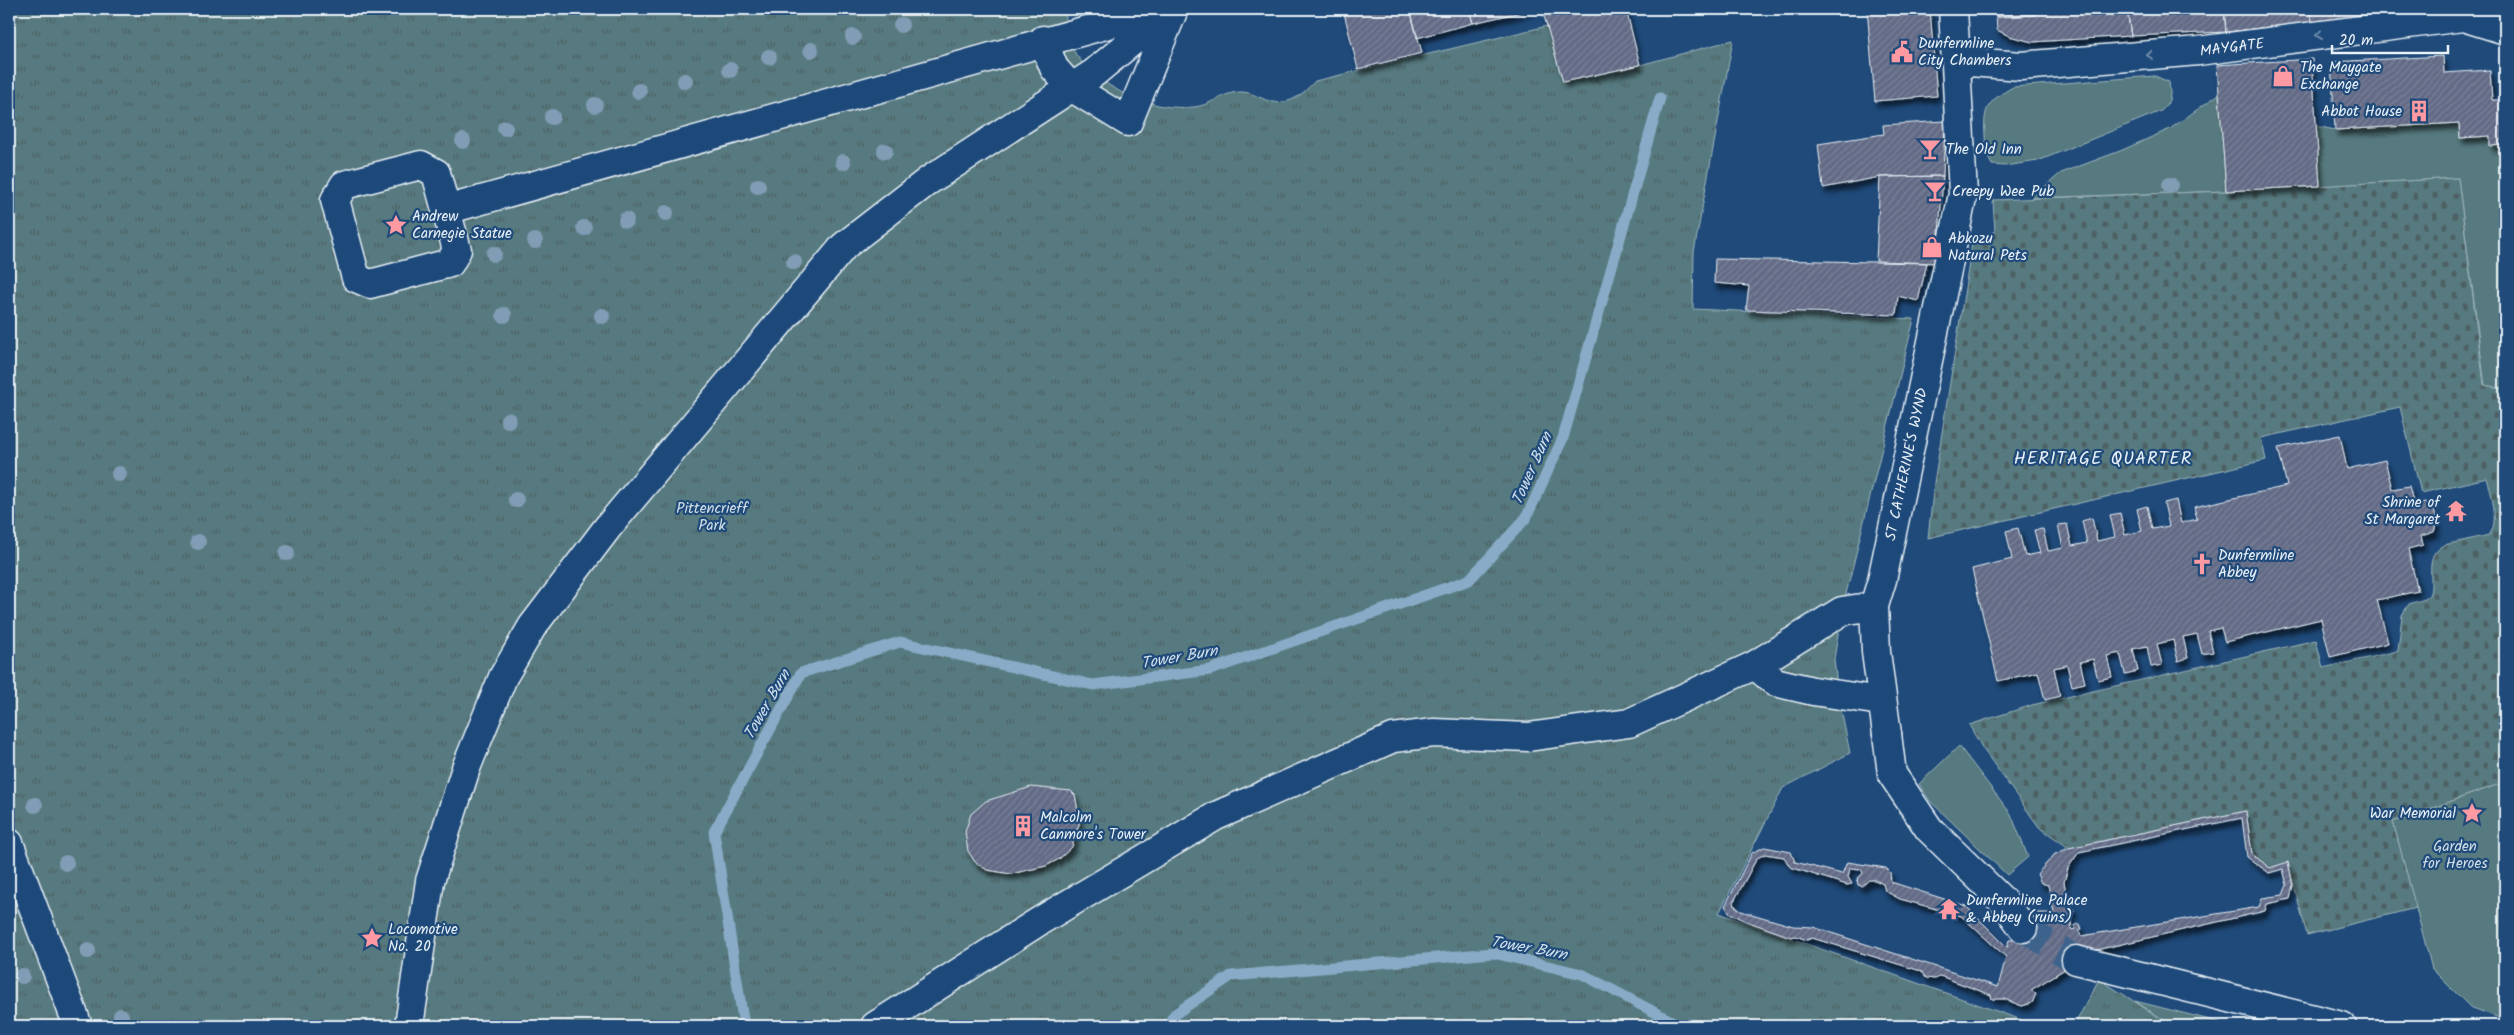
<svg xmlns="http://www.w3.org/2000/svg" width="2514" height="1035" font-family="Kalam,sans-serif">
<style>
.green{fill:#567a7f;stroke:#9fb6bc}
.cemetery{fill:url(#cemetery-stones);stroke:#9fb6bc}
.park{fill:url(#park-tufts);stroke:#9fb6bc}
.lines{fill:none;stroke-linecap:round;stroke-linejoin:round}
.stream{stroke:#89abc7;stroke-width:11}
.building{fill:url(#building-hatch);stroke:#e8f1f8;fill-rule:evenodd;filter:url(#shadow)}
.pedestrian-tunnel{stroke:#3d638d;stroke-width:28;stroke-dasharray:28 14;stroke-linecap:butt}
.pedestrian-casing{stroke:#e8f1f8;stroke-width:31}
.minor-casing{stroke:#e8f1f8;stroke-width:31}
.pedestrian{stroke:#1f4a7a;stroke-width:28}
.minor{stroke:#1f4a7a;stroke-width:28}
.tree{fill:#819cb5}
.oneway{stroke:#6f8dac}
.labels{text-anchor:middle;stroke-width:4.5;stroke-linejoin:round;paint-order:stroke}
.poi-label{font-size:15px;fill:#e8f1f8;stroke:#1f4a7a;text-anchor:start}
.street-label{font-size:15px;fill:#e8f1f8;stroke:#1f4a7a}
.park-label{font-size:15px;fill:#d2dfe6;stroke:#1f4a7a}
.water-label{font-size:16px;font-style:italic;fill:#d0e0ec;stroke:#1f4a7a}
.quarter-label{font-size:18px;letter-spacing:1px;fill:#e8f1f8;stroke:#1f4a7a}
</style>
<defs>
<pattern id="cemetery-stones" width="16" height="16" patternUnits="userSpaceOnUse" patternTransform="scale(1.25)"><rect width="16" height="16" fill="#567a7f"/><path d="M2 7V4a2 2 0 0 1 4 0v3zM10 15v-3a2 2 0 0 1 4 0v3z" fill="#4e6164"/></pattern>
<pattern id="park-tufts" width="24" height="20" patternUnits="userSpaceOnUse" patternTransform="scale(1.25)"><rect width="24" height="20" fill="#567a7f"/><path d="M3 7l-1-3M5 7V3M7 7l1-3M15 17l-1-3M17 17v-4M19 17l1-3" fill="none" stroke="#4e6164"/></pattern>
<pattern id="building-hatch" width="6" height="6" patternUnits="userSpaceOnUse" patternTransform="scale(1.25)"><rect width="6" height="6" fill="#636b86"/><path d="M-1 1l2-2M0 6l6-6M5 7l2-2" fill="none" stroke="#798198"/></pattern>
<filter id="shadow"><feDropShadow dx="3" dy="5.5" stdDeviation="2.5" flood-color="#0009"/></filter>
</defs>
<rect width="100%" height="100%" fill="#1f4a7a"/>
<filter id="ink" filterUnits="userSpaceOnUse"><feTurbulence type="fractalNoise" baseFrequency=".02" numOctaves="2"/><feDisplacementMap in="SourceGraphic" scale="10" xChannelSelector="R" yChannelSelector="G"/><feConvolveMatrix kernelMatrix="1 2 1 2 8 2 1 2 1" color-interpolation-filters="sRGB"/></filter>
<g filter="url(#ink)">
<path class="green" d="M 2155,76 L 2169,82 C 2171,96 2171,102 2161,111 L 2038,161 L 2005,166 L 1992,165 C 1986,155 1986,147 1985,135 C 1983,107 1988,101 2013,87 Z
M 2219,94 L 2226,191 L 2031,198 L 2061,173 L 2120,151 L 2170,129 Z
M 2459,123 L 2460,138 L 2490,136 L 2491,146 L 2505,145 L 2505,389 L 2485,386 L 2458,178 L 2320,186 L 2316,126 L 2335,130 Z
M 1959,746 L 2011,814 L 2028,857 L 2007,875 L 1930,801 L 1919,784 Z
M 2505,782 L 2505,1020 L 2470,1007 L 2432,969 L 2393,822 Z
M 2135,1001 L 2234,1026 L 2173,1026 Z"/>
<path class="cemetery" d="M 2458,178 L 2484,385 L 2505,389 L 2505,782 L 2393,822 L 2416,908 L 2307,935 L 2288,863 L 2270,868 L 2252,854 L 2246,811 L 2069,848 L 2039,827 L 1983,749 L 1969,725 L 2032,705 L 2316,640 L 2323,668 L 2398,651 L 2402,615 L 2409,604 C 2414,602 2420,601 2425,599 C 2440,591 2419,556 2444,545 L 2489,535 C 2500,522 2491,493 2487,478 L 2421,493 L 2400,407 L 2261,438 L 2266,460 L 1928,538 L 1934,483 L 1973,238 L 1995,232 L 1993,200 L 2226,191 Z"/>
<path class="park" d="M 9,9 L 1065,9 C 1067,24 1067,43 1077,56 C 1104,91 1151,111 1194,107 C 1210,106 1225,91 1241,92 C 1251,92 1260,98 1269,101 C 1289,107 1303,94 1315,81 L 1547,26 L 1563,81 L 1640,65 L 1733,40 L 1694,252 L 1693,309 L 1914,319 L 1842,610 L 1834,659 L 1838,695 L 1850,753 L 1783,788 L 1719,913 L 2039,1026 L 9,1026 Z
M 2099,979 L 2173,1026 L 2074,1026 Z"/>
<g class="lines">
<path class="stream" d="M 744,1026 L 714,832 L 801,673 L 900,642 L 1093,685 L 1210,670 L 1469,580 L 1526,518 L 1563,438 L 1660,98
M 1167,1026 L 1175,1014 L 1231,976 L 1493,953 L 1582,974 L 1681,1026"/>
</g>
<path class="building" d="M 1343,9 L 1410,9 L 1422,53 L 1358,69 Z
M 1410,9 L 1469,9 L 1473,23 L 1417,38 Z
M 1469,9 L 1535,9 L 1473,23 Z
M 1542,9 L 1626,9 L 1640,65 L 1563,82 Z
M 1867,9 L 1930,9 L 1937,96 L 1875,101 Z
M 1995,9 L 2036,9 L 2036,15 L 1996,17 Z
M 2036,9 L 2127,9 L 2131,36 L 2032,42 L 2009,36 L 1997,30 L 1996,17 L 2036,15 Z
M 2127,9 L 2224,9 L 2226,32 L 2131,36 Z
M 2224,9 L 2310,9 L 2312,22 L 2226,32 Z
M 2310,9 L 2381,9 L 2382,14 L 2312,22 Z
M 2381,9 L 2405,9 L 2382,14 Z
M 2443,56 L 2444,73 L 2490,70 L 2492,100 L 2505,100 L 2505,145 L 2490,146 L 2490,136 L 2460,138 L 2459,123 L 2335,130 L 2331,62 Z
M 2312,59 L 2320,186 L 2226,191 L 2217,65 Z
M 1945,121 L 1943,176 L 1880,177 L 1823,188 L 1818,144 L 1884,134 L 1883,125 Z
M 1943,176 L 1937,263 L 1876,261 L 1880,177 Z
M 1715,259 L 1927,263 L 1918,301 L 1898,296 L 1896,315 L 1746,310 L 1749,286 L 1714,283 Z
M 2340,435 L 2347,469 L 2385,460 L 2392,489 L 2409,486 L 2414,505 L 2425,502 L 2434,509 L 2437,523 L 2434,532 L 2421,536 L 2423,545 L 2408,549 L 2418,591 L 2377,600 L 2388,643 L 2330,657 L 2321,619 L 2225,642 L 2221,628 L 2208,631 L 2213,652 L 2202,654 L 2197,634 L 2183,637 L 2188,658 L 2178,661 L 2173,640 L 2157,644 L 2162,665 L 2151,667 L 2147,646 L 2133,649 L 2138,671 L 2125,674 L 2120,653 L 2107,656 L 2112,677 L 2098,680 L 2093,659 L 2080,662 L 2085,683 L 2072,686 L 2067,665 L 2054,668 L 2060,696 L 2045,700 L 2038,672 L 1998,681 L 1972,569 L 2012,559 L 2006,531 L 2018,528 L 2025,556 L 2040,553 L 2034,530 L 2043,529 L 2048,551 L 2063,548 L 2058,525 L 2067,524 L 2072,546 L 2087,543 L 2082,521 L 2092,518 L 2097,541 L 2115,537 L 2110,515 L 2120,513 L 2125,535 L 2142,531 L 2137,509 L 2147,506 L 2152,529 L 2169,526 L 2164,503 L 2176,500 L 2181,523 L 2197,519 L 2194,507 L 2287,486 L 2278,448 Z
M 1031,787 L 1071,791 L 1075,795 L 1080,821 L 1072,847 L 1059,859 L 1046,866 L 1011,874 L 987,870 L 975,862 L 968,851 L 965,832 L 971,814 L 986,801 Z
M 2246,811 L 2252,854 L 2270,868 L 2288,862 L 2293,885 L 2290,899 L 2267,904 L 2265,911 L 2083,953 L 2065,969 L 2031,990 L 2036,994 L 2032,1003 L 2022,1006 L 2004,999 L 1992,999 L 1991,995 L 1940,976 L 1935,979 L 1926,978 L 1921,971 L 1812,938 L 1807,940 L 1796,936 L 1791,937 L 1746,921 L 1730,913 L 1725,906 L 1752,853 L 1764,847 L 1791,852 L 1795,862 L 1842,874 L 1847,862 L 1886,868 L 1890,872 L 1891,882 L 1966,906 L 2007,947 L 2009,940 L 2013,940 L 2033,913 L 2054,913 L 2048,885 L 2041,883 L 2037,874 L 2055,854 L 2069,848 ZM 2242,818 L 2247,857 L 2269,873 L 2283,869 L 2287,885 L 2283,895 L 2262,898 L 2259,907 L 2081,936 L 2079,931 L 2082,929 L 2080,924 L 2075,925 L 2076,929 L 2072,930 L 2070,915 L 2074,912 L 2072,906 L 2069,907 L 2064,882 L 2068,868 L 2079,852 ZM 1765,854 L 1784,857 L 1790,867 L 1847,885 L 1852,884 L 1848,877 L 1850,868 L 1861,869 L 1863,873 L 1857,879 L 1858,885 L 1862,886 L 1869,880 L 1875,880 L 1883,884 L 1885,891 L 1900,899 L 1961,916 L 2006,957 L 1998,987 L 1813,927 L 1793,926 L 1741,911 L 1735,906 L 1734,901 L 1757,858 Z"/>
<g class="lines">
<path class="pedestrian-tunnel" d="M 2023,928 L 2076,960"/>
<g class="pedestrian-casing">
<path id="pedestrian" d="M 1043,40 L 1054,68 L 1071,87 L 1128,122 L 1174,9
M 421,165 L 436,173 L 457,250 L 450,263 L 370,284 L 356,278 L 335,200 L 344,185 Z
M 446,210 L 1162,9
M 1755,665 L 1775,682 L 1813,691 L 1881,701
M 1887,734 L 1892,774 L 1929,829 L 2005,903 L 2023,928
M 9,843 L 78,1026
M 2076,960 L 2342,1026
M 409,1026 L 430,881 L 466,768 L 503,677 L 532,627 L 608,527 L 844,246 L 928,181 L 1094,73 L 1171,9
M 875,1026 L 1038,922 L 1216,816 L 1393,738 L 1434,733 L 1528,737 L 1629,723 L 1755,665 L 1842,611 L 1874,606"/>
</g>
<g class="minor-casing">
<path id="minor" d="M 1957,61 L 2021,66 L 2198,51 L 2463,17 L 2505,30
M 1887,734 L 1876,652 L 1874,606 L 1882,580 L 1963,194 L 1953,9"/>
</g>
<use href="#pedestrian" class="pedestrian"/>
<use href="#minor" class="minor"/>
</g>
<g class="tree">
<circle cx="901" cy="25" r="8"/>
<circle cx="853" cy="37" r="8"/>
<circle cx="811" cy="50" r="8"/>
<circle cx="769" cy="57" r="8"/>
<circle cx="730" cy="70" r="8"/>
<circle cx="685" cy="81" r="8"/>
<circle cx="639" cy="91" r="8"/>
<circle cx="595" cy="105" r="8"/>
<circle cx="552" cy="117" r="8"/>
<circle cx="505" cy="128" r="8"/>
<circle cx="463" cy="141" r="8"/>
<circle cx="885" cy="151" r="8"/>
<circle cx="843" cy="162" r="8"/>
<circle cx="2170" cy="185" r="8"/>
<circle cx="758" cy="186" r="8"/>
<circle cx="666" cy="213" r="8"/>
<circle cx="626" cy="220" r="8"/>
<circle cx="584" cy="228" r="8"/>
<circle cx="535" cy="241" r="8"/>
<circle cx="494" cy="254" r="8"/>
<circle cx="794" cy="262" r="8"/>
<circle cx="504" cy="315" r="8"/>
<circle cx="602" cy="316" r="8"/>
<circle cx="508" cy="420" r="8"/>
<circle cx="119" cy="474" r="8"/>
<circle cx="516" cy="500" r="8"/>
<circle cx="198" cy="542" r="8"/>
<circle cx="287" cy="553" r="8"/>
<circle cx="35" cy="805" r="8"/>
<circle cx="66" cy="863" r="8"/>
<circle cx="88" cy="951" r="8"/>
<circle cx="22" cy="976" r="8"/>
<circle cx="121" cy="1016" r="8"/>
</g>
<defs><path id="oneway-chevron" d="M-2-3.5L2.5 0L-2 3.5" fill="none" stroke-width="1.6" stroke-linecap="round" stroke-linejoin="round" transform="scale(1.25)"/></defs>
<g class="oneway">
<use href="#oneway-chevron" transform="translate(2319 35) rotate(173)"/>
<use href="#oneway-chevron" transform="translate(2150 55) rotate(175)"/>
</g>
</g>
<defs>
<g id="civic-bare" transform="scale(1.725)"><path d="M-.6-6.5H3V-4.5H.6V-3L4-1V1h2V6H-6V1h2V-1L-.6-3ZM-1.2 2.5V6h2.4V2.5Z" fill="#ff9aa2" stroke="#1f4a7a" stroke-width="2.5" paint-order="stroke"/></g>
<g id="shop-bare" transform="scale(1.725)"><path d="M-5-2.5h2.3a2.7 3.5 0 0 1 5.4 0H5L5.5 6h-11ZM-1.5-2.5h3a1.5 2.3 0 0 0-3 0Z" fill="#ff9aa2" stroke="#1f4a7a" stroke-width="2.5" paint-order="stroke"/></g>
<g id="building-bare" transform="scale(1.725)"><path d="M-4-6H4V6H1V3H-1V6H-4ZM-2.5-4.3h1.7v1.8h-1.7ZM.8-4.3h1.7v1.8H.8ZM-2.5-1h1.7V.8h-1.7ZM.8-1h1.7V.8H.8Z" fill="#ff9aa2" stroke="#1f4a7a" stroke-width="2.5" paint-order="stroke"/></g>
<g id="bar-bare" transform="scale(1.725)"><path d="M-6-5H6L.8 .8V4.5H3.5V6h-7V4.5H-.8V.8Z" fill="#ff9aa2" stroke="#1f4a7a" stroke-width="2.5" paint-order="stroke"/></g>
<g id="sight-bare" transform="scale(1.725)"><path d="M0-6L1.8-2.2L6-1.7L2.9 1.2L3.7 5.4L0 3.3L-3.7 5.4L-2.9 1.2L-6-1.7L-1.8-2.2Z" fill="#ff9aa2" stroke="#1f4a7a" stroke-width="2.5" paint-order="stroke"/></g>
<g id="temple-bare" transform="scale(1.725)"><path d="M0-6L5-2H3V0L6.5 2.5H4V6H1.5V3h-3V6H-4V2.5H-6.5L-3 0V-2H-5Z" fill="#ff9aa2" stroke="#1f4a7a" stroke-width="2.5" paint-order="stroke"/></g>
<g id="church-bare" transform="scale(1.725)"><path d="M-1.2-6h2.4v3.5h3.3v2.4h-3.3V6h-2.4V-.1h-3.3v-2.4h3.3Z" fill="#ff9aa2" stroke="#1f4a7a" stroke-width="2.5" paint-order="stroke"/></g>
</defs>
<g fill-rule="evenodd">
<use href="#civic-bare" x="1902" y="52"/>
<use href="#shop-bare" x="2283" y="76"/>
<use href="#building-bare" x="2419" y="111"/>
<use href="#bar-bare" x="1930" y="149"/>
<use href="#bar-bare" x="1935" y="191"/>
<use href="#sight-bare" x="396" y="225"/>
<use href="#shop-bare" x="1932" y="247"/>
<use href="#temple-bare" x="2456" y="511"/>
<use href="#church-bare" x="2202" y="564"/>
<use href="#sight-bare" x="2472" y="813"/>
<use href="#building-bare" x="1023" y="826"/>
<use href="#temple-bare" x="1949" y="909"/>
<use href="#sight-bare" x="372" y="938"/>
</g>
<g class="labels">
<g class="poi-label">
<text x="1918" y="48">Dunfermline<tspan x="1918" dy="17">City Chambers</tspan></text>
<text x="2300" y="72">The Maygate<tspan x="2300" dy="17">Exchange</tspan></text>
<text x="2402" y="116" text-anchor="end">Abbot House</text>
<text x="1946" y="154">The Old Inn</text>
<text x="1952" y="196">Creepy Wee Pub</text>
<text x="412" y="221">Andrew<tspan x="412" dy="17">Carnegie Statue</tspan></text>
<text x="1948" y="243">Abkozu<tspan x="1948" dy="17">Natural Pets</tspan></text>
<text x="2440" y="507" text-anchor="end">Shrine of<tspan x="2440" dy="17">St Margaret</tspan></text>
<text x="2218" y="560">Dunfermline<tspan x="2218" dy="17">Abbey</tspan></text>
<text x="2456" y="818" text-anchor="end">War Memorial</text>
<text x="1040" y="822">Malcolm<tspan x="1040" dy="17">Canmore's Tower</tspan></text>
<text x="1966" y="905">Dunfermline Palace<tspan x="1966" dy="17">&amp; Abbey (ruins)</tspan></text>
<text x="388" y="934">Locomotive<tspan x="388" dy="17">No. 20</tspan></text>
</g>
<g class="street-label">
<text transform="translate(2232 47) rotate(-7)" y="5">MAYGATE</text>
<text transform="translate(1906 464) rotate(-78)" y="5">ST CATHERINE'S WYND</text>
</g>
<g class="park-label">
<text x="712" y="513">Pittencrieff<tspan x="712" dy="17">Park</tspan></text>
<text x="2455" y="851">Garden<tspan x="2455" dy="17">for Heroes</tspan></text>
</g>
<g class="water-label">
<text transform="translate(1531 468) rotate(-66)" y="6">Tower Burn</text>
<text transform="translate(1179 656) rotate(-10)" y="6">Tower Burn</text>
<text transform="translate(766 704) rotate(-60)" y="6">Tower Burn</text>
<text transform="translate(1529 947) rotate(10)" y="6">Tower Burn</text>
</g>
<g class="quarter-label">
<text x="2103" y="464">HERITAGE QUARTER</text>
</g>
</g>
<rect width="2514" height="1035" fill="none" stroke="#1f4a7a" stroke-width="30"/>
<rect x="15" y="15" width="2484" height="1005" fill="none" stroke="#e8f1f8" stroke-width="2" filter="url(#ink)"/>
<path d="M2332 45v8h116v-8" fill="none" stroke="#e8f1f8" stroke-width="2.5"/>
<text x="2339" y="45" font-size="15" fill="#e8f1f8" stroke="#1f4a7a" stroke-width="4" paint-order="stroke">20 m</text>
</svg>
